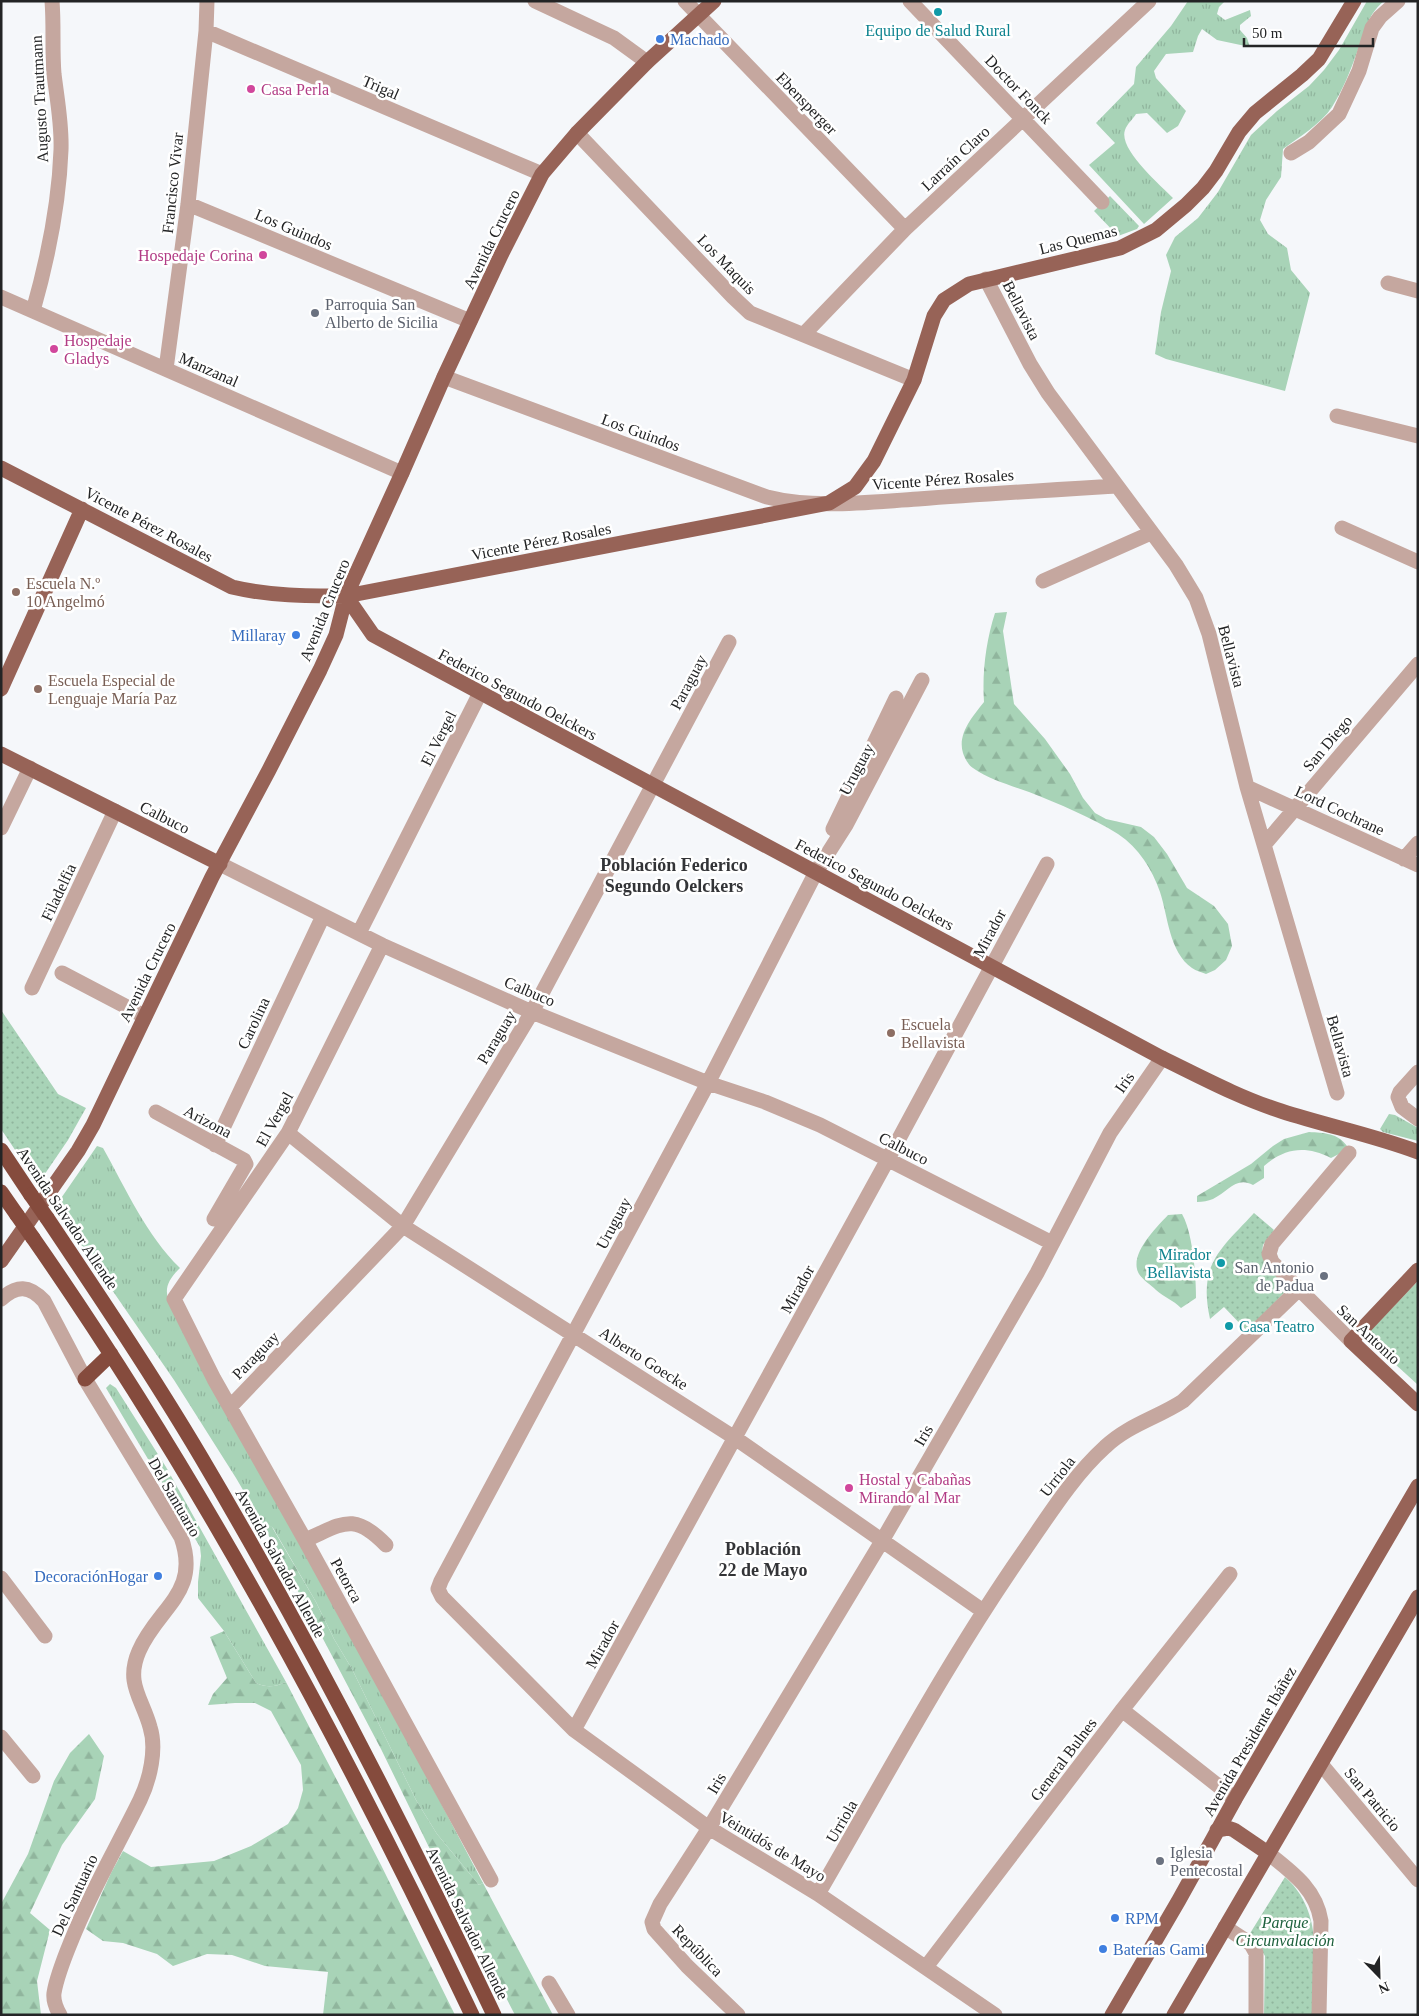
<svg xmlns="http://www.w3.org/2000/svg" width="1419" height="2016" font-family="'Times New Roman',serif">
<style>
.grass{fill:url(#grass-tufts)}
.forest{fill:url(#forest-firs)}
.park{fill:url(#park-dots)}
.lines{fill:none;stroke-linecap:round;stroke-linejoin:round}
.minor{stroke:#c5a79f;stroke-width:15}
.major{stroke:#976357;stroke-width:15}
.highway{stroke:#854b3d;stroke-width:15}
.highway-bridge{stroke:#854b3d;stroke-width:15}
.culture-dot{fill:#0f9aa8;stroke:#fff;stroke-width:2}
.shop-dot{fill:#3f7fe0;stroke:#fff;stroke-width:2}
.hotel-dot{fill:#d1479c;stroke:#fff;stroke-width:2}
.worship-dot{fill:#6b7280;stroke:#fff;stroke-width:2}
.education-dot{fill:#8d6e63;stroke:#fff;stroke-width:2}
.labels{text-anchor:middle;stroke-width:5;stroke-linejoin:round;paint-order:stroke}
.culture-label{font-size:16px;fill:#0d838f;stroke:#fff}
.shop-label{font-size:16px;fill:#366cbe;stroke:#fff;text-anchor:start}
.street-label{font-size:16px;fill:#232425;stroke:#fff}
.hotel-label{font-size:16px;fill:#b23c85;stroke:#fff;text-anchor:start}
.worship-label{font-size:16px;fill:#5b616d;stroke:#fff;text-anchor:start}
.education-label{font-size:16px;fill:#785e54;stroke:#fff;text-anchor:start}
.park-label{font-size:16px;font-style:italic;fill:#1c603c;stroke:#fff}
.neighbourhood-label{font-size:18px;font-weight:bold;fill:#333437;stroke:#fff}
</style>
<defs>
<pattern id="grass-tufts" width="24" height="20" patternUnits="userSpaceOnUse" patternTransform="scale(1.25)"><rect width="24" height="20" fill="#a8d3b7"/><path d="M3 7l-1-3M5 7V3M7 7l1-3M15 17l-1-3M17 17v-4M19 17l1-3" fill="none" stroke="#90b59d"/></pattern>
<pattern id="forest-firs" width="22" height="20" patternUnits="userSpaceOnUse" patternTransform="scale(1.25)"><rect width="22" height="20" fill="#a8d3b7"/><path d="M5 1l3.5 6h-7zM16 11l3.5 6h-7z" fill="#90b59d"/></pattern>
<pattern id="park-dots" width="8" height="8" patternUnits="userSpaceOnUse" patternTransform="scale(1.25)"><rect width="8" height="8" fill="#a8d3b7"/><path d="M2 2h.1M6 6h.1" fill="none" stroke="#90b59d" stroke-width="1.8" stroke-linecap="round"/></pattern>
</defs>
<rect width="100%" height="100%" fill="#f5f7fa"/>
<path class="grass" d="M 1188,1 L 1225,1 L 1219,7 L 1217,14 L 1225,20 L 1250,10 L 1251,16 L 1240,25 L 1240,30 L 1247,38 L 1250,47 L 1217,40 L 1202,29 L 1198,36 L 1193,52 L 1166,54 L 1154,71 L 1156,78 L 1186,111 L 1178,126 L 1167,133 L 1147,113 L 1136,114 C 1133,119 1127,124 1125,130 C 1118,149 1160,185 1173,198 L 1144,224 L 1089,165 L 1115,143 L 1096,123 L 1134,84 L 1136,67 L 1171,26 Z
M 1367,1 L 1384,1 C 1365,17 1365,34 1356,55 C 1350,72 1342,91 1332,107 C 1321,124 1299,137 1283,149 L 1281,177 L 1266,200 L 1260,220 L 1268,234 L 1287,248 L 1291,270 L 1310,293 L 1285,391 L 1166,359 L 1155,354 L 1161,312 L 1171,271 L 1166,255 L 1175,237 L 1198,218 L 1218,192 L 1251,135 L 1277,111 L 1309,86 L 1324,70 L 1339,50 Z
M 1110,196 L 1139,226 L 1137,229 L 1118,236 L 1094,211 Z
M 1389,1114 L 1395,1115 L 1418,1128 L 1418,1141 L 1383,1132 L 1380,1129 Z
M 97,1146 L 103,1148 C 126,1189 146,1235 180,1268 C 166,1282 163,1291 172,1309 L 414,1752 L 483,1883 L 479,1885 L 437,1834 L 416,1800 L 352,1669 L 334,1639 L 316,1602 L 273,1528 L 260,1519 L 236,1478 L 174,1380 L 55,1207 Z
M 110,1384 L 116,1388 L 166,1467 L 286,1682 C 275,1687 267,1688 256,1683 L 224,1631 L 198,1598 L 198,1582 L 201,1556 L 200,1547 L 106,1388 Z"/>
<path class="forest" d="M 1007,612 L 1003,631 L 1014,704 L 1045,739 L 1070,774 L 1083,798 L 1095,813 L 1106,819 L 1141,827 L 1154,837 L 1167,854 L 1187,888 L 1214,906 L 1228,924 L 1232,946 L 1226,960 L 1215,970 L 1206,974 C 1202,972 1196,971 1192,968 C 1169,952 1168,916 1160,892 C 1152,869 1139,848 1118,834 C 1091,817 1059,804 1029,792 C 1010,785 990,780 973,768 C 969,766 964,757 963,753 C 957,734 973,716 984,702 C 982,672 986,641 995,613 Z
M 1309,1132 C 1324,1133 1338,1133 1347,1146 L 1345,1151 L 1331,1158 C 1305,1145 1285,1148 1264,1166 L 1264,1178 L 1253,1185 C 1236,1176 1228,1192 1213,1199 C 1208,1201 1203,1202 1197,1202 L 1197,1196 L 1251,1164 L 1273,1146 L 1284,1139 Z
M 1182,1214 C 1193,1233 1196,1276 1196,1298 L 1181,1308 C 1173,1300 1164,1297 1156,1290 C 1151,1285 1143,1280 1139,1274 C 1128,1255 1156,1228 1168,1215 Z
M 260,1519 L 272,1527 L 316,1602 L 334,1639 L 352,1669 L 416,1800 L 437,1834 L 479,1885 L 483,1883 L 553,2015 L 515,2015 L 445,1880 L 381,1749 Z
M 224,1631 L 256,1683 C 267,1688 275,1687 286,1682 L 381,1865 L 455,2015 L 323,2015 L 328,1972 L 265,1966 L 232,1955 L 207,1954 L 173,1966 L 157,1954 L 123,1943 L 103,1941 L 86,1929 L 111,1873 L 123,1851 L 151,1867 L 214,1861 L 251,1846 L 288,1824 L 298,1808 L 303,1790 L 301,1765 L 271,1711 L 255,1703 L 235,1703 L 208,1705 L 213,1694 L 227,1678 L 210,1637 Z
M 89,1734 L 104,1756 L 95,1799 L 62,1845 L 30,1913 L 50,1930 L 37,1981 L 41,2015 L 1,2015 L 1,1904 L 28,1854 L 54,1781 L 70,1753 Z"/>
<path class="park" d="M 1,1010 L 58,1094 L 86,1108 L 68,1140 L 38,1184 L 1,1129 Z
M 1254,1213 L 1274,1230 L 1263,1245 L 1262,1254 L 1286,1285 L 1285,1292 L 1247,1331 L 1224,1307 L 1210,1319 C 1198,1264 1220,1250 1254,1213 Z
M 1418,1281 L 1418,1385 L 1371,1342 L 1368,1333 Z
M 1285,1877 C 1325,1912 1314,1967 1313,2015 L 1264,2015 L 1265,1956 L 1256,1941 L 1249,1935 Z"/>
<g class="lines">
<path class="minor" d="M 535,1 L 614,38 L 647,62
M 685,1 L 905,229
M 910,1 L 1102,202
M 206,31 L 542,174
M 577,133 L 733,297 L 750,313 L 914,380
M 1291,153 L 1309,142 L 1339,114 L 1359,71 L 1372,28 L 1380,17 L 1398,1
M 188,204 L 470,321
M 986,279 L 1030,364 L 1048,393 L 1176,565 L 1196,598 L 1209,634 L 1247,787 L 1337,1093
M 1388,283 L 1418,291
M 1,297 L 402,473
M 33,311 C 48,258 59,205 61,150 C 62,124 57,99 54,74 C 52,50 54,25 52,1
M 804,334 L 905,229 L 1149,1
M 166,369 L 188,204 L 206,31 L 207,1
M 444,377 L 767,497 C 814,509 869,502 918,499 C 984,494 1050,490 1115,486
M 1337,416 L 1418,436
M 1342,528 L 1418,562
M 1043,581 L 1151,533
M 922,680 L 846,825 L 816,872 L 708,1083 L 441,1581 L 438,1589 L 442,1597 L 574,1730 L 709,1828 L 818,1894 L 995,2015
M 1247,787 L 1418,865
M 1,828 L 30,768
M 833,829 L 896,698
M 1264,845 L 1418,664
M 1404,859 L 1418,843
M 220,864 L 382,945 L 532,1012 L 708,1083 L 765,1102 L 820,1125 L 1052,1243
M 359,933 L 480,693
M 382,945 L 288,1133 L 174,1299 L 214,1379 L 305,1540 L 491,1880
M 62,973 L 144,1016
M 32,988 L 115,811
M 1418,1072 L 1400,1092 L 1398,1097 L 1402,1107 L 1418,1119
M 156,1112 L 244,1160 L 246,1164 L 214,1219
M 288,1133 L 403,1226 L 735,1438 L 983,1611
M 215,1145 L 323,916
M 1349,1153 L 1272,1244 L 1269,1254 L 1272,1262 L 1351,1341
M 1,1299 C 17,1285 29,1285 44,1301 L 85,1379 L 181,1537 C 201,1593 158,1607 139,1651 C 125,1683 142,1698 150,1727 C 157,1749 150,1779 140,1800 C 117,1847 91,1891 72,1939 C 65,1956 57,1975 54,1993 C 53,2001 56,2008 60,2015
M 230,1407 L 403,1226 L 532,1012 L 729,642
M 305,1540 C 343,1524 353,1511 386,1545
M 1,1578 L 45,1636
M 1122,1710 L 1235,1799
M 574,1730 L 888,1159 L 1047,864
M 1,1737 L 33,1776
M 1321,1764 L 1418,1880
M 1268,1853 C 1292,1872 1316,1889 1321,1921 L 1319,2015
M 818,1894 C 885,1779 948,1660 1024,1551 C 1049,1515 1073,1476 1105,1447 C 1128,1425 1157,1418 1183,1401 L 1298,1290
M 1225,1927 L 1251,1944 L 1256,1953 L 1256,2015
M 926,1967 L 1122,1710 L 1230,1574
M 549,1983 L 568,2015
M 738,2015 L 687,1966 L 654,1929 L 652,1922 L 660,1904 L 709,1828 L 882,1541 L 1037,1273 L 1110,1133 L 1162,1058"/>
<path class="major" d="M 1,468 L 232,587 C 270,596 307,596 346,596 L 829,503 L 855,487 L 874,461 L 914,380 L 934,316 L 944,300 L 969,284 L 1120,248 L 1156,230 L 1186,205 L 1203,188 L 1216,171 L 1239,132 L 1255,113 L 1302,75 L 1319,59 L 1354,1
M 346,596 L 373,635 L 1162,1058 C 1201,1077 1240,1098 1281,1111 C 1327,1126 1373,1135 1418,1152
M 1,689 L 82,509
M 1,754 L 220,864
M 1,1261 L 78,1151 L 93,1125 L 212,877 L 269,770 L 320,670 L 336,635 L 346,596 L 402,473 L 444,377 L 501,255 L 542,174 L 577,133 L 647,62 L 714,1
M 1418,1270 L 1351,1341 L 1418,1404
M 1217,1830 L 1228,1828 L 1234,1830 L 1268,1853
M 1112,2015 L 1179,1900 L 1235,1799 L 1418,1486
M 1174,2015 L 1418,1597"/>
<path class="highway" d="M 1,1150 L 31,1195
M 1,1192 L 17,1215
M 47,1218 C 100,1297 153,1376 201,1457 C 308,1638 404,1825 494,2015
M 33,1238 C 203,1482 344,1746 472,2015
M 85,1379 L 111,1354"/>
<path class="highway-bridge" d="M 31,1195 L 47,1218
M 17,1215 L 33,1238"/>
</g>
<g class="culture-dot">
<circle cx="938" cy="12" r="5"/>
<circle cx="1221" cy="1263" r="5"/>
<circle cx="1229" cy="1326" r="5"/>
</g>
<g class="shop-dot">
<circle cx="660" cy="39" r="5"/>
<circle cx="296" cy="635" r="5"/>
<circle cx="158" cy="1576" r="5"/>
<circle cx="1115" cy="1918" r="5"/>
<circle cx="1103" cy="1949" r="5"/>
</g>
<g class="hotel-dot">
<circle cx="251" cy="89" r="5"/>
<circle cx="263" cy="255" r="5"/>
<circle cx="54" cy="349" r="5"/>
<circle cx="849" cy="1488" r="5"/>
</g>
<g class="worship-dot">
<circle cx="315" cy="313" r="5"/>
<circle cx="1324" cy="1276" r="5"/>
<circle cx="1160" cy="1861" r="5"/>
</g>
<g class="education-dot">
<circle cx="16" cy="592" r="5"/>
<circle cx="38" cy="689" r="5"/>
<circle cx="891" cy="1033" r="5"/>
</g>
<g class="labels">
<g class="culture-label">
<text x="938" y="36">Equipo de Salud Rural</text>
<text x="1211" y="1260" text-anchor="end">Mirador<tspan x="1211" dy="18">Bellavista</tspan></text>
<text x="1239" y="1332" text-anchor="start">Casa Teatro</text>
</g>
<g class="shop-label">
<text x="670" y="45">Machado</text>
<text x="286" y="641" text-anchor="end">Millaray</text>
<text x="148" y="1582" text-anchor="end">DecoraciónHogar</text>
<text x="1125" y="1924">RPM</text>
<text x="1113" y="1955">Baterías Gami</text>
</g>
<g class="street-label">
<text transform="translate(381 87) rotate(23)" y="6">Trigal</text>
<text transform="translate(1019 89) rotate(46)" y="6">Doctor Fonck</text>
<text transform="translate(39 99) rotate(-93)" y="6">Augusto Trautmann</text>
<text transform="translate(807 103) rotate(46)" y="6">Ebensperger</text>
<text transform="translate(955 158) rotate(-43)" y="6">Larraín Claro</text>
<text transform="translate(172 183) rotate(-84)" y="6">Francisco Vivar</text>
<text transform="translate(294 229) rotate(23)" y="6">Los Guindos</text>
<text transform="translate(491 239) rotate(-64)" y="6">Avenida Crucero</text>
<text transform="translate(1078 239) rotate(-14)" y="6">Las Quemas</text>
<text transform="translate(727 264) rotate(46)" y="6">Los Maquis</text>
<text transform="translate(1022 310) rotate(63)" y="6">Bellavista</text>
<text transform="translate(209 369) rotate(24)" y="6">Manzanal</text>
<text transform="translate(641 432) rotate(20)" y="6">Los Guindos</text>
<text transform="translate(943 479) rotate(-4)" y="6">Vicente Pérez Rosales</text>
<text transform="translate(149 524) rotate(28)" y="6">Vicente Pérez Rosales</text>
<text transform="translate(541 541) rotate(-11)" y="6">Vicente Pérez Rosales</text>
<text transform="translate(324 610) rotate(-68)" y="6">Avenida Crucero</text>
<text transform="translate(1232 656) rotate(75)" y="6">Bellavista</text>
<text transform="translate(688 682) rotate(-62)" y="6">Paraguay</text>
<text transform="translate(518 694) rotate(28)" y="6">Federico Segundo Oelckers</text>
<text transform="translate(438 738) rotate(-63)" y="6">El Vergel</text>
<text transform="translate(1327 743) rotate(-50)" y="6">San Diego</text>
<text transform="translate(856 769) rotate(-62)" y="6">Uruguay</text>
<text transform="translate(1340 810) rotate(25)" y="6">Lord Cochrane</text>
<text transform="translate(165 817) rotate(27)" y="6">Calbuco</text>
<text transform="translate(875 884) rotate(28)" y="6">Federico Segundo Oelckers</text>
<text transform="translate(58 892) rotate(-65)" y="6">Filadelfia</text>
<text transform="translate(989 933) rotate(-62)" y="6">Mirador</text>
<text transform="translate(147 972) rotate(-64)" y="6">Avenida Crucero</text>
<text transform="translate(530 991) rotate(23)" y="6">Calbuco</text>
<text transform="translate(253 1023) rotate(-65)" y="6">Carolina</text>
<text transform="translate(496 1037) rotate(-59)" y="6">Paraguay</text>
<text transform="translate(1341 1046) rotate(74)" y="6">Bellavista</text>
<text transform="translate(1124 1082) rotate(-55)" y="6">Iris</text>
<text transform="translate(274 1119) rotate(-61)" y="6">El Vergel</text>
<text transform="translate(208 1121) rotate(28)" y="6">Arizona</text>
<text transform="translate(904 1148) rotate(27)" y="6">Calbuco</text>
<text transform="translate(68 1218) rotate(56)" y="6">Avenida Salvador Allende</text>
<text transform="translate(613 1223) rotate(-62)" y="6">Uruguay</text>
<text transform="translate(797 1289) rotate(-61)" y="6">Mirador</text>
<text transform="translate(1369 1334) rotate(43)" y="6">San Antonio</text>
<text transform="translate(255 1355) rotate(-46)" y="6">Paraguay</text>
<text transform="translate(644 1358) rotate(33)" y="6">Alberto Goecke</text>
<text transform="translate(923 1435) rotate(-60)" y="6">Iris</text>
<text transform="translate(1057 1476) rotate(-52)" y="6">Urriola</text>
<text transform="translate(175 1497) rotate(60)" y="6">Del Santuario</text>
<text transform="translate(281 1563) rotate(61)" y="6">Avenida Salvador Allende</text>
<text transform="translate(347 1580) rotate(61)" y="6">Petorca</text>
<text transform="translate(602 1644) rotate(-61)" y="6">Mirador</text>
<text transform="translate(1249 1741) rotate(-60)" y="6">Avenida Presidente Ibáñez</text>
<text transform="translate(1063 1759) rotate(-53)" y="6">General Bulnes</text>
<text transform="translate(716 1783) rotate(-59)" y="6">Iris</text>
<text transform="translate(1373 1799) rotate(50)" y="6">San Patricio</text>
<text transform="translate(841 1821) rotate(-60)" y="6">Urriola</text>
<text transform="translate(773 1846) rotate(31)" y="6">Veintidós de Mayo</text>
<text transform="translate(74 1895) rotate(-65)" y="6">Del Santuario</text>
<text transform="translate(468 1923) rotate(64)" y="6">Avenida Salvador Allende</text>
<text transform="translate(698 1950) rotate(46)" y="6">República</text>
</g>
<g class="hotel-label">
<text x="261" y="95">Casa Perla</text>
<text x="253" y="261" text-anchor="end">Hospedaje Corina</text>
<text x="64" y="346">Hospedaje<tspan x="64" dy="18">Gladys</tspan></text>
<text x="859" y="1485">Hostal y Cabañas<tspan x="859" dy="18">Mirando al Mar</tspan></text>
</g>
<g class="worship-label">
<text x="325" y="310">Parroquia San<tspan x="325" dy="18">Alberto de Sicilia</tspan></text>
<text x="1314" y="1273" text-anchor="end">San Antonio<tspan x="1314" dy="18">de Padua</tspan></text>
<text x="1170" y="1858">Iglesia<tspan x="1170" dy="18">Pentecostal</tspan></text>
</g>
<g class="education-label">
<text x="26" y="589">Escuela N.º<tspan x="26" dy="18">10 Angelmó</tspan></text>
<text x="48" y="686">Escuela Especial de<tspan x="48" dy="18">Lenguaje María Paz</tspan></text>
<text x="901" y="1030">Escuela<tspan x="901" dy="18">Bellavista</tspan></text>
</g>
<g class="park-label">
<text x="1285" y="1928">Parque<tspan x="1285" dy="18">Circunvalación</tspan></text>
</g>
<g class="neighbourhood-label">
<text x="674" y="871">Población Federico<tspan x="674" dy="21">Segundo Oelckers</tspan></text>
<text x="763" y="1555">Población<tspan x="763" dy="21">22 de Mayo</tspan></text>
</g>
</g>
<rect width="1419" height="2016" fill="none" stroke="#232425" stroke-width="5"/>
<g transform="translate(1379 1976) rotate(157)" stroke="#ffffff" stroke-width="4" paint-order="stroke">
<path d="M0-4L9 19L0 12L-9 19Z" fill="#232425"/>
<text y="-8" font-size="14" font-weight="bold" text-anchor="middle" fill="#232425">N</text>
</g>
<path d="M1244 38v8h129v-8" fill="none" stroke="#232425" stroke-width="2.5"/>
<text x="1252" y="38" font-size="15" fill="#232425" stroke="#ffffff" stroke-width="4" paint-order="stroke">50 m</text>
</svg>
